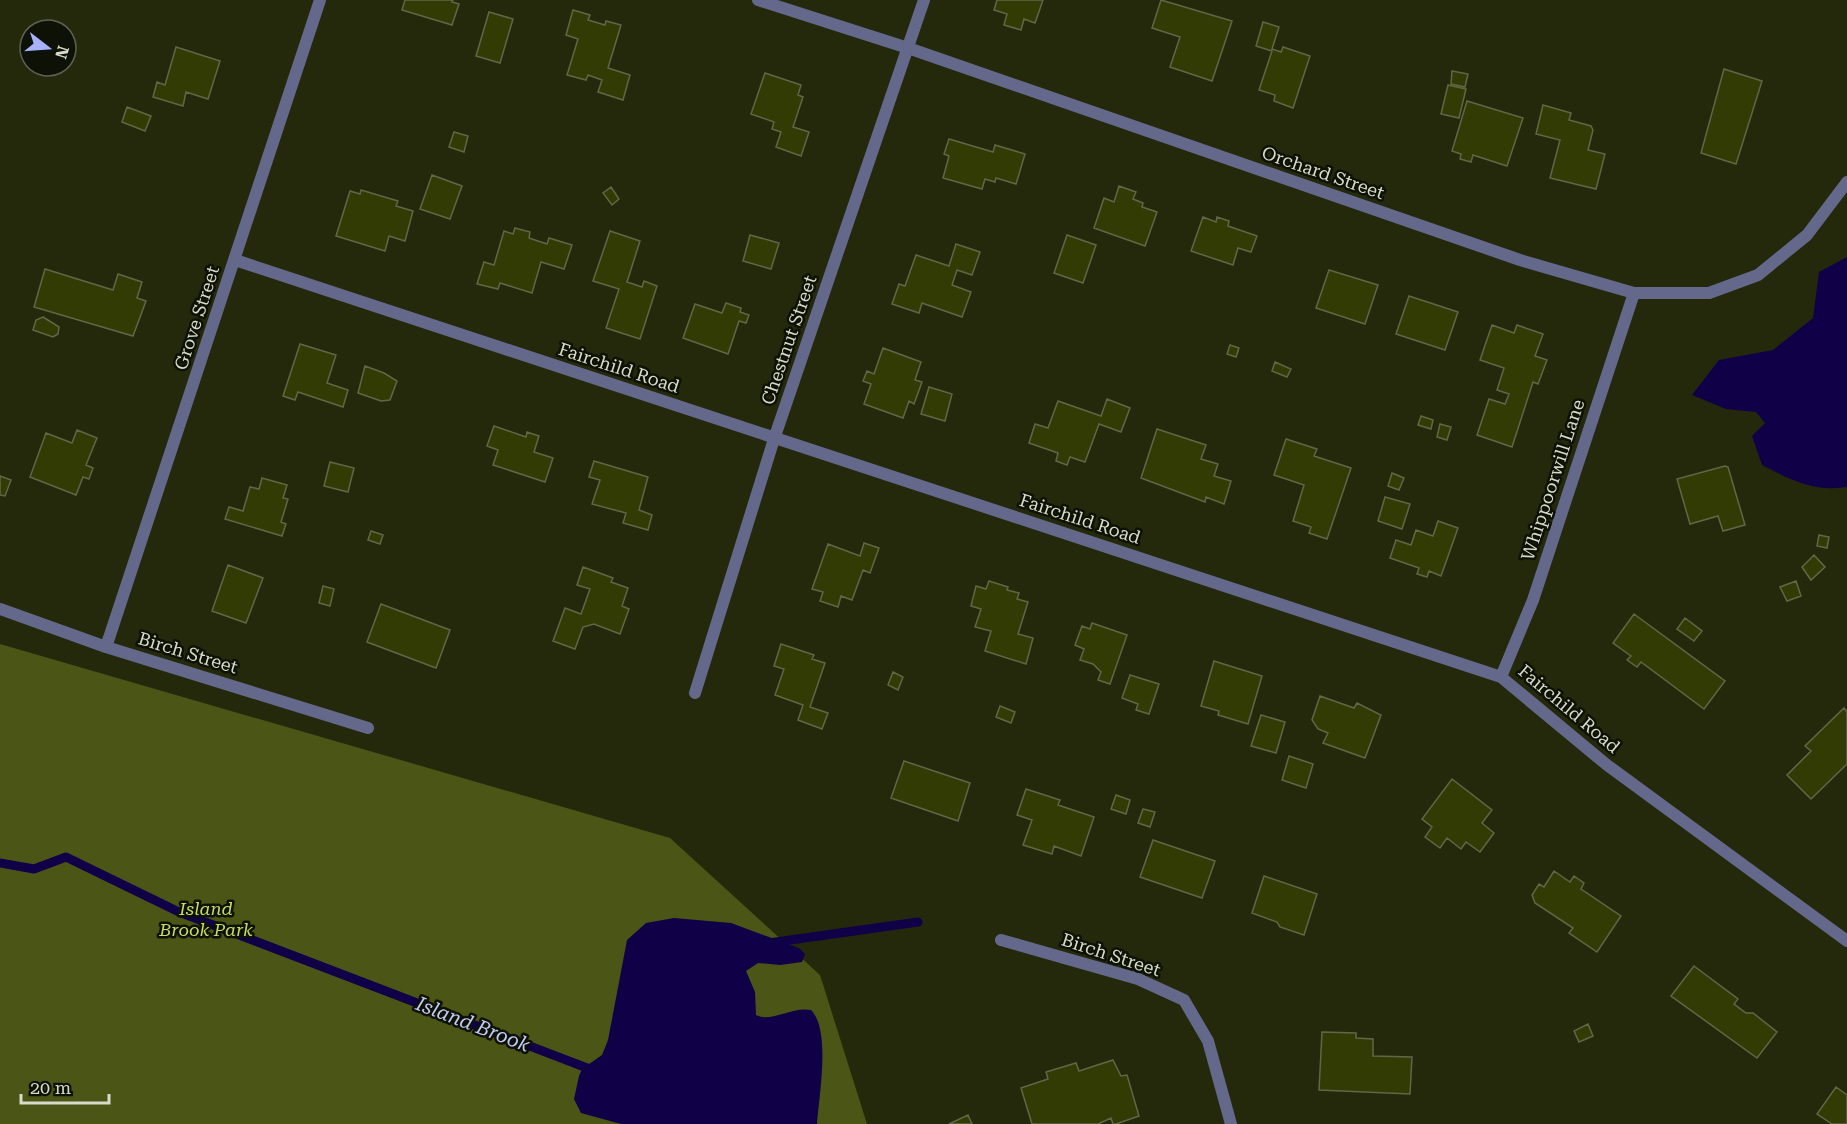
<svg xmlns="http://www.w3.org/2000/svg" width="1847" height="1124" font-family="'Roboto Serif',serif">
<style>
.green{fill:#4b5515}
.water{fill:#0f0048}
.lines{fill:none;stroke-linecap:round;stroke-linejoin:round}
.stream{stroke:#0f0048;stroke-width:9}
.building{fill:#333b05;stroke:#606747;stroke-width:1.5}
.street{stroke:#64698c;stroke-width:12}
.labels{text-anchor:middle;stroke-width:5;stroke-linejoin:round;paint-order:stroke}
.street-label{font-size:18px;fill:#d7dcca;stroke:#0e1105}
.park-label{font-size:18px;font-style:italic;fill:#c6de60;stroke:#0e1105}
.water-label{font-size:20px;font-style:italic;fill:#c5cbf7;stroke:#0e1105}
</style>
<rect width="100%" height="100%" fill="#24290b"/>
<path class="green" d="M 0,644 L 670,838 L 820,975 L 867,1124 L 0,1124 Z"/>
<path class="water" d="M 1847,257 L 1847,487 C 1814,492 1791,480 1762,465 L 1752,436 L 1765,423 L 1756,412 L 1726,409 L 1692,395 L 1719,360 L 1773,350 L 1813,318 L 1819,272 Z
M 674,918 L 731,923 L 799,948 L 805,954 L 802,962 L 780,965 L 758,963 L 746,971 L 755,992 L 756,1015 C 771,1023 792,1006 811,1010 C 831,1030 819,1096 817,1124 L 621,1124 L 581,1113 L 574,1099 L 579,1076 L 582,1069 L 602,1055 L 608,1040 L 627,940 L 646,923 Z"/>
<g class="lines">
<path class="stream" d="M 0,863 L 34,869 L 66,857 L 179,912 L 595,1071
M 769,943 L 918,922"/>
</g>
<path class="building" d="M 405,0 L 453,0 L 452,2 L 459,4 L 452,25 L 402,10 Z
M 997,0 L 1043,0 L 1035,23 L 1024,19 L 1021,30 L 1004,25 L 1007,14 L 994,10 Z
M 1161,0 L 1232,21 L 1212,81 L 1170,67 L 1180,37 L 1152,28 Z
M 573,10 L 590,15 L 588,20 L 605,25 L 606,21 L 621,25 L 608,68 L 630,75 L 623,100 L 598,92 L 602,80 L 588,75 L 586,80 L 567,75 L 578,39 L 566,35 Z
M 489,12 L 513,19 L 500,63 L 476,56 Z
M 1263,22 L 1279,27 L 1272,49 L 1281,52 L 1283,47 L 1310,56 L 1293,108 L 1274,101 L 1275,95 L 1259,90 L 1272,51 L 1256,46 Z
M 176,47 L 220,61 L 208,99 L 186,92 L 183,106 L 153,97 L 157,82 L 165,85 Z
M 1724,69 L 1762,81 L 1736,164 L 1701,153 Z
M 1452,71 L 1468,74 L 1465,87 L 1451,84 Z
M 765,73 L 801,85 L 798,95 L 803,97 L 793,127 L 809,132 L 801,156 L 776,147 L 781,132 L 772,129 L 774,122 L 751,114 Z
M 1448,85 L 1466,89 L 1459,118 L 1441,114 Z
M 1467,101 L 1523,118 L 1507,166 L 1473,155 L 1471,162 L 1460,159 L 1461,154 L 1452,151 Z
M 1543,105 L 1571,113 L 1569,120 L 1591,126 L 1593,130 L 1588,150 L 1605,154 L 1596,189 L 1550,178 L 1560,140 L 1536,134 Z
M 127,107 L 151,116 L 145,131 L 122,122 Z
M 454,132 L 468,136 L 464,152 L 449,147 Z
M 949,139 L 993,152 L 995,145 L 1025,154 L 1016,184 L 996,178 L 995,182 L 985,179 L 982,189 L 943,178 L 949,156 L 944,154 Z
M 432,175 L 462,186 L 450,219 L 420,209 Z
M 1119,186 L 1136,192 L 1133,199 L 1143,203 L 1142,207 L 1157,212 L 1145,246 L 1094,228 L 1104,198 L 1114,202 Z
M 611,187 L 619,199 L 612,205 L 603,193 Z
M 361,190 L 398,201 L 396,206 L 413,211 L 405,241 L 389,236 L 385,251 L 336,236 L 350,191 L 360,194 Z
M 1203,217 L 1216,222 L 1217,217 L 1229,221 L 1228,226 L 1257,236 L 1251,252 L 1238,248 L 1233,265 L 1191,251 Z
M 515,228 L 530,232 L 529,238 L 547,244 L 549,238 L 572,245 L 564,269 L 541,262 L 532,293 L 500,283 L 498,289 L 477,284 L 484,262 L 494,265 L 504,231 L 513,234 Z
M 610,231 L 640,241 L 627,282 L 642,287 L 644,281 L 657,286 L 640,339 L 606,328 L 619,289 L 593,281 Z
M 750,235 L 779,243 L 771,269 L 743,261 Z
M 1067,235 L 1096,245 L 1083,283 L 1054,273 Z
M 956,244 L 980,252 L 972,275 L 957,270 L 952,285 L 971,292 L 962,317 L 922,303 L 919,313 L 892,304 L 899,284 L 905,286 L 916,255 L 949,266 Z
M 45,269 L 113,290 L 118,274 L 142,282 L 137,298 L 146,301 L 133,336 L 34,307 Z
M 1329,270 L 1378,285 L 1365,324 L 1316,308 Z
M 1409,296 L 1458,312 L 1445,350 L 1396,334 Z
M 726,303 L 741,308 L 740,312 L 749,315 L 746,323 L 739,321 L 728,354 L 683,338 L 695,304 L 722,313 Z
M 43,317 L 59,327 L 58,334 L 53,337 L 33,330 L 36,320 Z
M 1492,325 L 1514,333 L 1517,325 L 1543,334 L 1535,356 L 1547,360 L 1538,384 L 1533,382 L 1512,447 L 1477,435 L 1489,399 L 1505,404 L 1509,394 L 1497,390 L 1504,368 L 1480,360 Z
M 300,344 L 336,355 L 327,383 L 348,390 L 343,407 L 298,392 L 295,400 L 283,396 Z
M 1230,345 L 1239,348 L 1236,357 L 1227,354 Z
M 883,348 L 921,362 L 915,380 L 922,382 L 914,404 L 909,401 L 903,418 L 864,404 L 871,384 L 863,381 L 867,371 L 874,374 Z
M 1275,362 L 1291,369 L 1287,377 L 1272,371 Z
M 365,366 L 384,373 L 397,381 L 390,400 L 381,401 L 358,393 Z
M 929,387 L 952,394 L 945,421 L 921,414 Z
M 1107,399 L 1130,408 L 1121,432 L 1099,424 L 1085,462 L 1070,457 L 1067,465 L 1056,461 L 1058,453 L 1029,443 L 1035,424 L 1048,428 L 1058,401 L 1101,416 Z
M 1421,416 L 1433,420 L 1431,429 L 1418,425 Z
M 1440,424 L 1451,427 L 1447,440 L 1437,437 Z
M 494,426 L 526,437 L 527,432 L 539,436 L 534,452 L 553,458 L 545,482 L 493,465 L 498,450 L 487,446 Z
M 1157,429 L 1206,445 L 1201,459 L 1218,464 L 1214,476 L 1231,481 L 1224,504 L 1206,497 L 1205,502 L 1141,478 Z
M 77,430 L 97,438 L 86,465 L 93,468 L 89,479 L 83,477 L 76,495 L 30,477 L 46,433 L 72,443 Z
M 1286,439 L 1317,449 L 1314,456 L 1351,468 L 1327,539 L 1309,533 L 1311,527 L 1293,521 L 1304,485 L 1274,475 Z
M 594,461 L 648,477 L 639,510 L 652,515 L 648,530 L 623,523 L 626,513 L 592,504 L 600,480 L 589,477 Z
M 330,462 L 354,468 L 348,492 L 324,486 Z
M 1725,466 L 1728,467 L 1745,525 L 1723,531 L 1718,516 L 1690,524 L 1677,479 Z
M 1392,473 L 1404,478 L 1399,490 L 1388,486 Z
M 0,476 L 11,480 L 5,496 L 0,495 Z
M 262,478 L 287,485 L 283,498 L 288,499 L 281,522 L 286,524 L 282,536 L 225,519 L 229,507 L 243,511 L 250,487 L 259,489 Z
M 1385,497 L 1410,504 L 1402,529 L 1378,521 Z
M 1438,521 L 1458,528 L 1441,576 L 1429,571 L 1427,577 L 1417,574 L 1419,568 L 1390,558 L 1396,540 L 1411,545 L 1416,530 L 1433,536 Z
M 371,531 L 383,535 L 380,544 L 368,540 Z
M 1819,535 L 1829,537 L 1827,548 L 1817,546 Z
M 864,543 L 879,548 L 870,573 L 863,570 L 852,600 L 841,596 L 838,607 L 820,601 L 823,592 L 812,589 L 828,544 L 860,556 Z
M 1814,555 L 1825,567 L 1811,580 L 1802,567 Z
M 228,565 L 263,578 L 246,623 L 212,611 Z
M 583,567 L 613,578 L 611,582 L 628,588 L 622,606 L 629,609 L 620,634 L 594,624 L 583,627 L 575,649 L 553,641 L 565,608 L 581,614 L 590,589 L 577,585 Z
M 989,581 L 1008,587 L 1007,590 L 1019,593 L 1017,599 L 1028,602 L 1018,634 L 1033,638 L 1026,664 L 985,651 L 991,631 L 975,627 L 981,609 L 971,606 L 976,586 L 986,589 Z
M 1796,581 L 1801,596 L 1787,601 L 1780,587 Z
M 323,586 L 334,589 L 330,606 L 319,603 Z
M 381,604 L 450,630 L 436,668 L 367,642 Z
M 1634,614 L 1725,681 L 1704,709 L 1641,662 L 1637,667 L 1627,660 L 1631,656 L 1613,643 Z
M 1685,618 L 1702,631 L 1694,641 L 1677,629 Z
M 1092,623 L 1127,635 L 1110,684 L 1098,680 L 1101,672 L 1093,664 L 1080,660 L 1084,649 L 1075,645 L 1082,626 L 1090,629 Z
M 781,644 L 814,655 L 812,659 L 825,663 L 810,707 L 828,713 L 822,729 L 798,720 L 803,705 L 775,695 L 784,669 L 774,666 Z
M 1214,661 L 1262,676 L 1248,724 L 1218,715 L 1219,711 L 1201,706 Z
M 893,672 L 903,677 L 898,690 L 888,685 Z
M 1130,675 L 1159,684 L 1149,714 L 1136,710 L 1138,704 L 1122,698 Z
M 1320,696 L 1354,708 L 1357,703 L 1381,715 L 1365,758 L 1323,743 L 1328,733 L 1318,729 L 1312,720 Z
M 1000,706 L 1015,712 L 1011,723 L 996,717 Z
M 1844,708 L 1847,712 L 1847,764 L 1811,799 L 1787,775 L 1811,751 L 1805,746 Z
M 1261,715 L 1285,722 L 1276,753 L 1251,746 Z
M 1289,756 L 1313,764 L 1306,788 L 1282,780 Z
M 904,761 L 970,783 L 958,821 L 891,798 Z
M 1452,779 L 1492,810 L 1482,823 L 1494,833 L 1480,852 L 1466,842 L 1461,849 L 1447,838 L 1440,848 L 1425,837 L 1432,827 L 1422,819 Z
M 1026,789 L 1060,800 L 1058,805 L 1094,817 L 1081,856 L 1054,846 L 1052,854 L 1023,845 L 1032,820 L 1017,815 Z
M 1116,795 L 1130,800 L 1126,814 L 1111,809 Z
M 1143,809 L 1155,812 L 1150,827 L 1138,823 Z
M 1153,840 L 1215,861 L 1202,898 L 1140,877 Z
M 1554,871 L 1570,882 L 1574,876 L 1584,883 L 1581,889 L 1621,916 L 1597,952 L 1569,933 L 1573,928 L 1535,903 L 1532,895 L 1539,884 L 1544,887 Z
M 1264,876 L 1317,894 L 1304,935 L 1280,927 L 1277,922 L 1252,913 Z
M 1694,966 L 1738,999 L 1734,1004 L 1746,1013 L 1753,1013 L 1777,1032 L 1757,1058 L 1671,996 Z
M 1588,1024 L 1593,1036 L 1579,1042 L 1574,1031 Z
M 1322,1032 L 1356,1033 L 1356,1038 L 1373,1039 L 1373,1056 L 1412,1057 L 1410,1094 L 1319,1090 Z
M 1113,1060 L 1121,1076 L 1127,1075 L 1139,1116 L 1116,1124 L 1113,1124 L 1111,1118 L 1098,1124 L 1032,1124 L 1021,1088 L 1048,1079 L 1046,1072 L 1076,1063 L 1079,1071 Z
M 1836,1087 L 1847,1095 L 1847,1124 L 1832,1124 L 1817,1114 Z
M 968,1115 L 972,1124 L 949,1124 Z"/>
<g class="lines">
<path class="street" d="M 758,0 L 908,48 L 1520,260 L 1634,293 L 1709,293 L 1758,275 L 1807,235 L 1847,182
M 235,260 L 1501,677 L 1607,765 L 1847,941
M 0,609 L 106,647 L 368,728
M 106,647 L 320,0
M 1501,677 L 1533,600 L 1634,293
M 695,693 L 774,439 L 924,0
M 1001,940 L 1138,979 L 1184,1000 L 1208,1041 L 1231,1124"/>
</g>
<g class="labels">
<g class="street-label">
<text transform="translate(1323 173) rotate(19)" y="6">Orchard Street</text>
<text transform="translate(197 318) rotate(-72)" y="6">Grove Street</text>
<text transform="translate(789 340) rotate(-71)" y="6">Chestnut Street</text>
<text transform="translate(619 368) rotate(18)" y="6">Fairchild Road</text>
<text transform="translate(1553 480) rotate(-72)" y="6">Whippoorwill Lane</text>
<text transform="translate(1080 519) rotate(18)" y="6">Fairchild Road</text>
<text transform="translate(188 653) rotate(17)" y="6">Birch Street</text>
<text transform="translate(1569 709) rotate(40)" y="6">Fairchild Road</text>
<text transform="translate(1111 955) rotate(18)" y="6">Birch Street</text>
</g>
<g class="park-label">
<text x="206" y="915">Island<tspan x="206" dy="21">Brook Park</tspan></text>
</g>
<g class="water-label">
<text transform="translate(473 1024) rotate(21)" y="7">Island Brook</text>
</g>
</g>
<g transform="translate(48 48) rotate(107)"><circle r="28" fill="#0e1105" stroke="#5e6254" stroke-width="1.5"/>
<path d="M0-4.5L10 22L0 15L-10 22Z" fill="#a7b1fc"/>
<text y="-9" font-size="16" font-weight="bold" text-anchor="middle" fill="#d7dcca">N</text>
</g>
<path d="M21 1094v9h88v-9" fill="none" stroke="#d7dcca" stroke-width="3"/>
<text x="30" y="1094" font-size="18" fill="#d7dcca" stroke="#0e1105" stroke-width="4.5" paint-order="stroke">20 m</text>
</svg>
